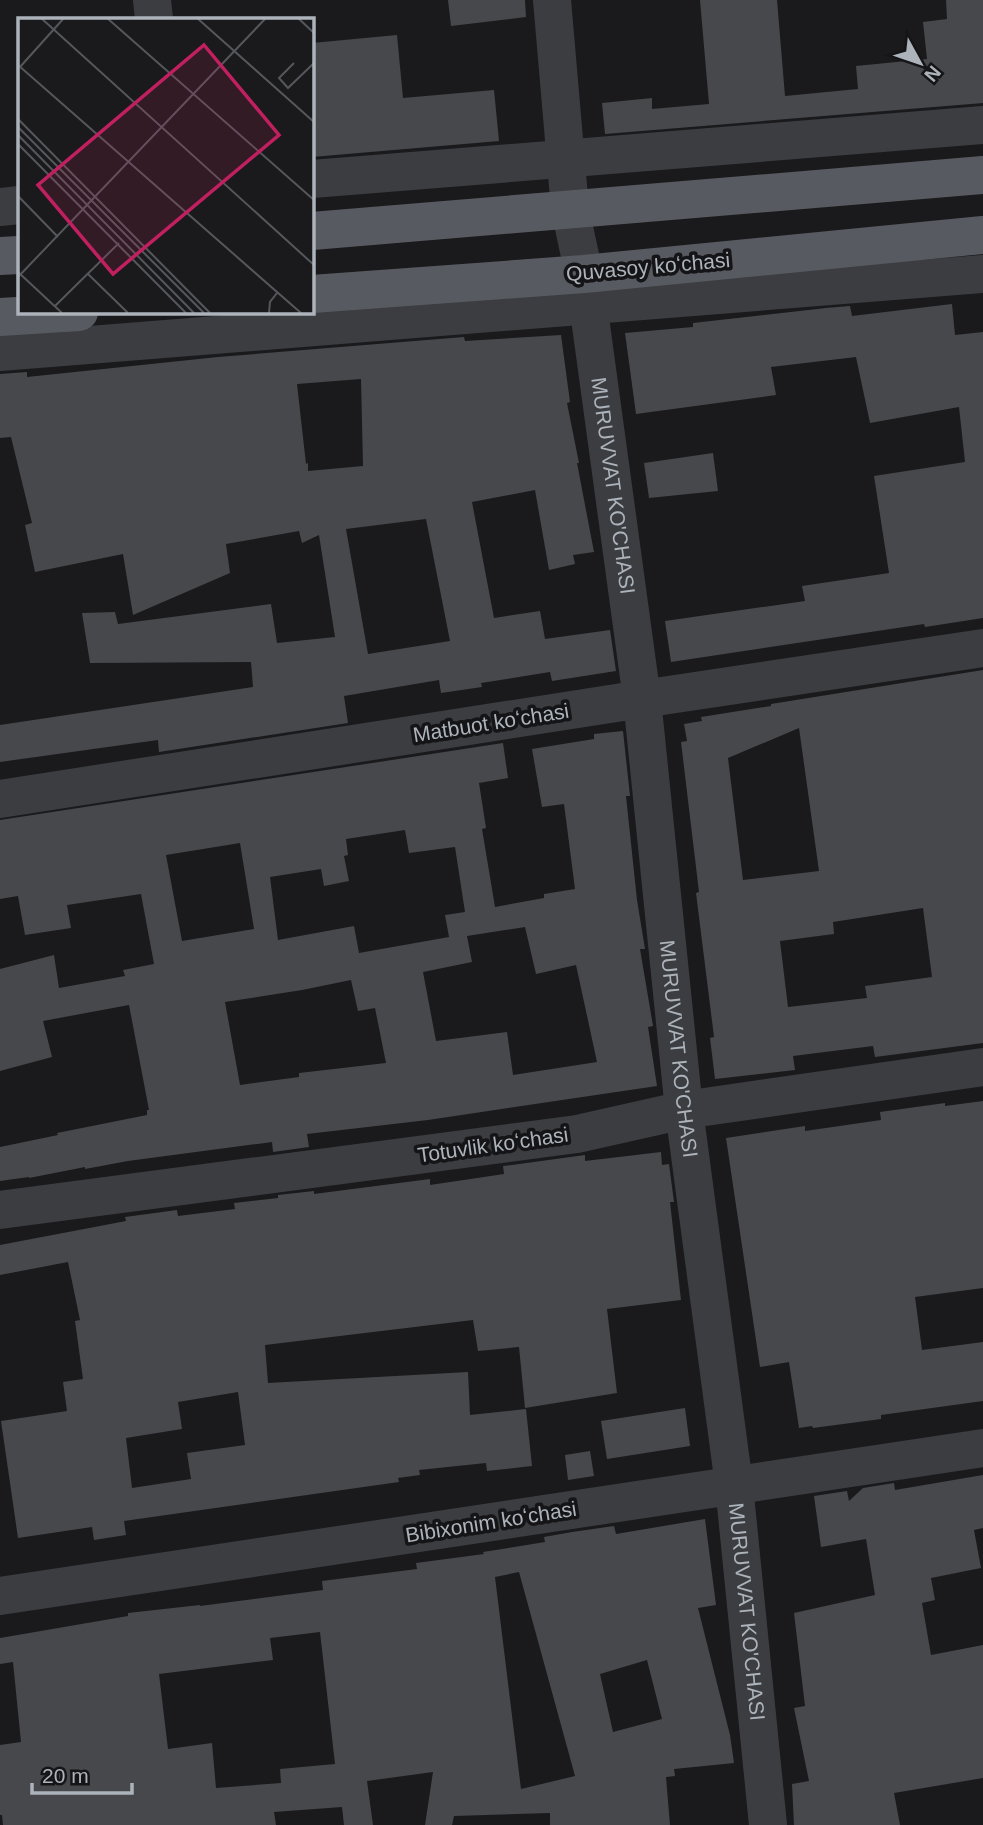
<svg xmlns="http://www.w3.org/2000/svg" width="983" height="1825" font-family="Helvetica,sans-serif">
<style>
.building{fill:#47484c;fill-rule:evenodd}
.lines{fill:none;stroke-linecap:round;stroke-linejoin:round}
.minor{stroke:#3b3d41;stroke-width:38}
.major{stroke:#575a60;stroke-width:38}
.labels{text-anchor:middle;stroke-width:7;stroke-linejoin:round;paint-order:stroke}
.street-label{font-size:21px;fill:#adb3bb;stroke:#151517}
.inset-road{fill:none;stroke:#55575c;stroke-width:2}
.view{fill:#c12060;fill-opacity:0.15;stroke:#c12060;stroke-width:3.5}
.inset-edge{fill:none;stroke:#adb3bb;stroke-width:3.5}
</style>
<rect width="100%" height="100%" fill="#1a1a1c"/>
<path class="building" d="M 448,0 L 525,0 L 526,17 L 451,26 Z
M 700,0 L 777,0 L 785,96 L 858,89 L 856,66 L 927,59 L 923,22 L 947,19 L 946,0 L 983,0 L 983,103 L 605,134 L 602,103 L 652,98 L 652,109 L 709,104 Z
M 397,35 L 403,98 L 494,90 L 499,141 L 312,157 L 312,43 Z
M 952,304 L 955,335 L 983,332 L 983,618 L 925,627 L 924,624 L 671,662 L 665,621 L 805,601 L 802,586 L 889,573 L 874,476 L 965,462 L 959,407 L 870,423 L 856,357 L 771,367 L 776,395 L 636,414 L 625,333 L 693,327 L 693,323 L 826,308 L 850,306 L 852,316 Z
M 561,335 L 570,402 L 567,403 L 579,463 L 577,463 L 594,552 L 573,555 L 575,564 L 549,570 L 535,490 L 472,502 L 494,618 L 540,611 L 545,639 L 610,630 L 616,671 L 552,681 L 550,672 L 481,683 L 482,687 L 441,693 L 439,680 L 344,696 L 348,723 L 159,752 L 158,740 L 0,762 L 0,725 L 253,687 L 251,662 L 90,663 L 82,613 L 115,612 L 118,624 L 271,604 L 277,643 L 335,637 L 319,535 L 302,543 L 299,531 L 226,544 L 230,573 L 133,615 L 123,554 L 35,572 L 25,525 L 32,523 L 11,437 L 0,438 L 0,374 L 27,372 L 27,377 L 218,357 L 464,337 L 465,341 ZM 361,379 L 363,466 L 308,471 L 308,463 L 306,464 L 297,384 ZM 426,519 L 450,641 L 368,654 L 346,529 Z
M 713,453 L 718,491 L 649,498 L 644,463 Z
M 983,670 L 983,1043 L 875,1057 L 873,1046 L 793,1056 L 795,1070 L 715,1079 L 710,1038 L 714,1037 L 696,893 L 699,892 L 681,742 L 687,741 L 684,724 L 702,721 L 701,717 L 771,706 L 771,704 ZM 799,728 L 819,871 L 743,880 L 728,758 ZM 923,908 L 932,977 L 865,986 L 867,998 L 788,1007 L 780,941 L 834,934 L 833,922 Z
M 623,731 L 630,796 L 626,796 L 637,900 L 645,949 L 640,949 L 653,1026 L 648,1027 L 657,1086 L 428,1120 L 307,1134 L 309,1147 L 273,1152 L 272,1142 L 128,1161 L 85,1169 L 85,1167 L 29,1178 L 29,1177 L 0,1181 L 0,1147 L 58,1135 L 57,1133 L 147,1115 L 147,1110 L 149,1110 L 129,1005 L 43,1021 L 52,1057 L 0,1071 L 0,969 L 54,955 L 59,988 L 125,976 L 123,970 L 154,964 L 141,894 L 67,905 L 71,928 L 25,935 L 18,896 L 0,899 L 0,820 L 503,743 L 508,778 L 479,783 L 486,828 L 482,829 L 495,907 L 544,898 L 544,894 L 575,889 L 564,804 L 542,807 L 532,749 L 594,739 L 594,734 ZM 405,830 L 409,853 L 455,847 L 465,912 L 445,915 L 449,937 L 359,953 L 354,926 L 278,940 L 270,877 L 321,869 L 324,886 L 349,881 L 344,856 L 348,855 L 346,839 ZM 240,843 L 254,929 L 182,941 L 166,855 ZM 525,927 L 536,974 L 576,965 L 597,1062 L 513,1075 L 507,1032 L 436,1041 L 423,972 L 472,962 L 467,936 ZM 351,980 L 358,1011 L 375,1008 L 386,1063 L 299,1073 L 299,1077 L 240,1085 L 225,1002 L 302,990 Z
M 983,1101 L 983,1288 L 915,1297 L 922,1350 L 983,1342 L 983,1401 L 881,1415 L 881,1419 L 813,1428 L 812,1426 L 799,1428 L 789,1362 L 760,1367 L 726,1138 L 805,1126 L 805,1131 L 881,1120 L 880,1112 L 945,1103 L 945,1106 Z
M 661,1152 L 662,1165 L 669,1164 L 674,1202 L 670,1202 L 681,1300 L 607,1309 L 617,1393 L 525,1408 L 519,1347 L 478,1351 L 473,1320 L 265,1345 L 268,1383 L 468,1372 L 470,1415 L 526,1409 L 532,1466 L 487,1471 L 486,1463 L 419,1470 L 420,1475 L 398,1478 L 399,1482 L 124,1521 L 126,1535 L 94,1540 L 92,1527 L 18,1538 L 1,1421 L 67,1411 L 63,1382 L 83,1379 L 75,1321 L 80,1320 L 68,1262 L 0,1275 L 0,1245 L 126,1221 L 125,1217 L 177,1210 L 178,1216 L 235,1209 L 234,1203 L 278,1198 L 278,1195 L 314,1191 L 314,1194 L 430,1179 L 430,1185 L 504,1174 L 503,1166 L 512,1165 L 585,1155 L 585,1161 ZM 238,1392 L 245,1445 L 187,1453 L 191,1479 L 132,1488 L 126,1438 L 182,1429 L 178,1402 Z
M 685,1408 L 690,1446 L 607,1459 L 601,1421 Z
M 590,1451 L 594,1476 L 568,1480 L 565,1455 Z
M 983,1475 L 983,1528 L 974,1530 L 981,1568 L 931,1578 L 935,1600 L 922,1603 L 931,1655 L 983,1645 L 983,1778 L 894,1793 L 900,1825 L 794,1825 L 792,1784 L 809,1781 L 794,1708 L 805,1706 L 794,1613 L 875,1595 L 866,1539 L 821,1547 L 814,1496 L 847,1491 L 849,1501 L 863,1488 L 894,1483 L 895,1490 Z
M 705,1519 L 716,1605 L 698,1608 L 730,1735 L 734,1763 L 674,1769 L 675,1776 L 666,1777 L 670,1825 L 550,1825 L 550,1813 L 454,1816 L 452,1825 L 425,1825 L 433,1772 L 367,1781 L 373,1825 L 344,1825 L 342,1807 L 274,1812 L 276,1825 L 3,1825 L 2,1815 L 0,1815 L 0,1745 L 21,1742 L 13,1662 L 0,1664 L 0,1638 L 128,1616 L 128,1613 L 200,1605 L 200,1606 L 323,1590 L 322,1581 L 417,1569 L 416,1563 L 484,1554 L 483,1552 L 545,1542 L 544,1537 L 572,1532 L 614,1526 L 616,1534 ZM 519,1572 L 575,1776 L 521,1789 L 495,1577 ZM 320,1632 L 335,1764 L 280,1769 L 281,1783 L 216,1788 L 212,1743 L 168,1749 L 159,1674 L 273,1660 L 270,1638 ZM 647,1660 L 662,1719 L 613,1732 L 600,1674 Z"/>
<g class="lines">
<g class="minor">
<path d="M 152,0 L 154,19"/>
<path id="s1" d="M 552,0 L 570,209 L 584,274 L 642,699 L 684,1110 L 734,1485 L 768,1825"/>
<path d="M 312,179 L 983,125"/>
<path d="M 0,207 L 19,205"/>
<path d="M 0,352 L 983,274"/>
<path d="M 0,799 L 642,699 L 983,648"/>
<path d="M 0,1210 L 577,1134 L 684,1110 L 983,1067"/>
<path d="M 0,1596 L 983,1448"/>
</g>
<path class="major" d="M 312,231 L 983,175
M 0,256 L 19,255
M 312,294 L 584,274 L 983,235
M 0,317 L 79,312"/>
</g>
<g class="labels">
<g class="street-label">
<text transform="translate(648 267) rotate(-5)" y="7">Quvasoy koʻchasi</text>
<text dy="7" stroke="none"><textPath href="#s1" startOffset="490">MURUVVAT KO'CHASI</textPath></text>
<text transform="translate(491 723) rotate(-9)" y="7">Matbuot koʻchasi</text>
<text dy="7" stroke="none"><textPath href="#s1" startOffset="1057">MURUVVAT KO'CHASI</textPath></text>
<text transform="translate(493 1145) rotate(-8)" y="7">Totuvlik koʻchasi</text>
<text transform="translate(491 1522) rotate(-9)" y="7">Bibixonim koʻchasi</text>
<text dy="7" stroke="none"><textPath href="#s1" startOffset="1624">MURUVVAT KO'CHASI</textPath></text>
</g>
</g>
<g transform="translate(18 18)">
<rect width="296" height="296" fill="#1a1a1c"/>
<path class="inset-road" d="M 23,0 L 296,247M 89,0 L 296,182M 179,0 L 296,104M 280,0 L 296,15M 276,45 L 261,60 L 270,70 L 296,45M 0,47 L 283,295M 2,49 L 46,0M 0,101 L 192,295M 0,109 L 186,295M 0,117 L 176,295M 0,126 L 168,295M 0,178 L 40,219M 0,254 L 44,295M 70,256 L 110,295M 0,259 L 248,0M 37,288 L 101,225M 251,295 L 252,284 L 259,275"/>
<path class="view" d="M 186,27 L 261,117 L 95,256 L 20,167 Z"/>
<rect width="296" height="296" class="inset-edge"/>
</g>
<g transform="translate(920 63) rotate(130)" stroke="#151517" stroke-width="5" paint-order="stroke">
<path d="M0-5L12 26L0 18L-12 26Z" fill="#adb3bb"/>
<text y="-10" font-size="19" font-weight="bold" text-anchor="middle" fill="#adb3bb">N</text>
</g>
<path d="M32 1783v10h100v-10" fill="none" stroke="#adb3bb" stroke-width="3.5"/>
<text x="42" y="1783" font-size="21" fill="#adb3bb" stroke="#151517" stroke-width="5" paint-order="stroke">20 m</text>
</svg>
